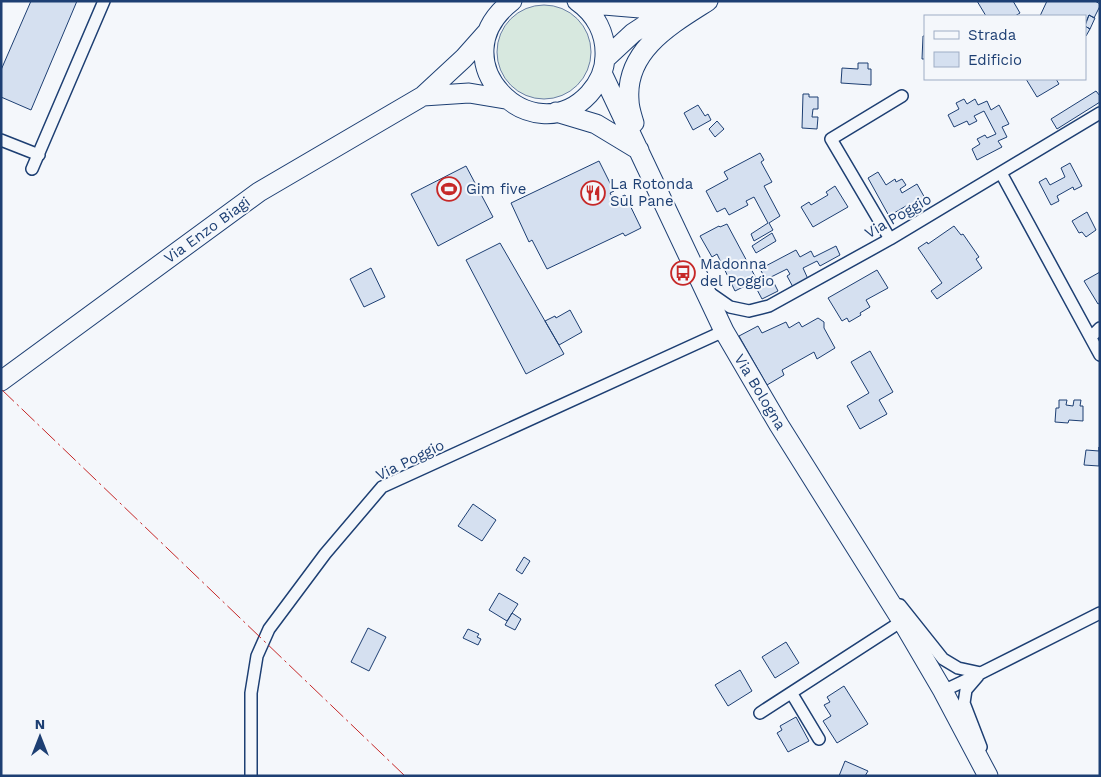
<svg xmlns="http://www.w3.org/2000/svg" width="1101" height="777" font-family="'Work Sans',sans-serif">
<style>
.green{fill:#d7e8df;stroke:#687fa3}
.building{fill:#d5e0f0;stroke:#1d3f73}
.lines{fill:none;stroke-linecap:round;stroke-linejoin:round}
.minor-casing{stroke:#1d3f73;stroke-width:14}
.primary-casing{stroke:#1d3f73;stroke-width:21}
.minor{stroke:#f4f7fb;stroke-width:11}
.primary{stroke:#f4f7fb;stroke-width:19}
.power{stroke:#c62828;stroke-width:1;stroke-dasharray:18 4 2.5 4;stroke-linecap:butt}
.labels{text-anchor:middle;stroke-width:4;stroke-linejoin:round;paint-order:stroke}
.poi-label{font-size:15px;fill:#1d3f73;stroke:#f4f7fb;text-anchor:start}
.street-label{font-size:15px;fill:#1d3f73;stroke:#f4f7fb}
</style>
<rect width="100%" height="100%" fill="#f4f7fb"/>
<path class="green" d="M497 52a47 47 0 1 1 94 0a47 47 0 1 1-94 0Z"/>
<path class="building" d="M 31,1 L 77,1 L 31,110 L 1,97 L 1,70 Z
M 977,1 L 1013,1 L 1020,13 L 1015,16 L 986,16 Z
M 1047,1 L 1095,1 L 1100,4 L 1100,6 L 1094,18 L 1089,15 L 1085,24 L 1085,16 L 1040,16 Z
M 1089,15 L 1095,18 L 1090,29 L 1085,26 Z
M 1085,26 L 1090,29 L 1086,36 L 1085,35 Z
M 923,36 L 925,36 L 925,59 L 922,59 Z
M 858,63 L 868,63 L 868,69 L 871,69 L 871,85 L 841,83 L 842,68 L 858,69 Z
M 1026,79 L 1056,79 L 1059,84 L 1037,97 Z
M 1096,91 L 1100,96 L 1100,102 L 1057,129 L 1051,119 Z
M 803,94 L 809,94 L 809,97 L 818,97 L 818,109 L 813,109 L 812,117 L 818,117 L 817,129 L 802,128 Z
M 964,99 L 967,104 L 975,99 L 978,105 L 987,101 L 991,110 L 999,105 L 1009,124 L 1002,127 L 1007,137 L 998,141 L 1002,147 L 977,160 L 972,149 L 980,144 L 977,139 L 985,135 L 987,138 L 996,134 L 984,111 L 974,116 L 977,121 L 969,125 L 967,121 L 954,127 L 948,115 L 959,109 L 956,103 Z
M 698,105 L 705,116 L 708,114 L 711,120 L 693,130 L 684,113 Z
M 717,121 L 724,129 L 715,137 L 709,129 Z
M 760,153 L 764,160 L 761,162 L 772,182 L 764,186 L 780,216 L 769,223 L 773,230 L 754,241 L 751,234 L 768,223 L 754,197 L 746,201 L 748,205 L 729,215 L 725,208 L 717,212 L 706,191 L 728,179 L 724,172 Z
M 599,161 L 614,191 L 610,193 L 614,200 L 625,195 L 641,228 L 625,236 L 623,233 L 547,269 L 532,240 L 529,242 L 511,203 Z
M 1070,163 L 1082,186 L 1074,190 L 1073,187 L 1057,196 L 1059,201 L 1051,205 L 1039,182 L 1046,178 L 1050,185 L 1065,177 L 1061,168 Z
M 466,166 L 493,217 L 438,246 L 411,194 Z
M 878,172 L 886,185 L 895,179 L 896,182 L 902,179 L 906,185 L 900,189 L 902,193 L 917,184 L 926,200 L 908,211 L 906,206 L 889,216 L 868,178 Z
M 835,186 L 848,207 L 813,227 L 801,207 L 809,202 L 811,205 L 828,195 L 826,192 Z
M 1087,212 L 1096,230 L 1086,237 L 1082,232 L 1079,233 L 1072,221 Z
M 727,224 L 757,280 L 735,291 L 717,254 L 712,257 L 700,236 L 719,226 L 720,227 Z
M 954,226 L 961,235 L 963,234 L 979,257 L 976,259 L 982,268 L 937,299 L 931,291 L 942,283 L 918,248 L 927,242 L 928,244 Z
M 772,233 L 776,241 L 756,253 L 752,246 Z
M 500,243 L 564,354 L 526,374 L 466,260 Z
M 836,246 L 840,255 L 820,266 L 817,261 L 803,268 L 808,279 L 793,287 L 787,276 L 790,274 L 787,269 L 771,277 L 778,291 L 762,299 L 754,284 L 765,278 L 760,269 L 796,250 L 800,257 L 811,251 L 814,257 Z
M 371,268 L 385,297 L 364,307 L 350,279 Z
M 877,270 L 888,288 L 866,300 L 870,307 L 860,313 L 861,315 L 849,322 L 847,318 L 842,321 L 828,298 Z
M 1100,272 L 1100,303 L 1098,304 L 1084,281 Z
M 570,310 L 582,332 L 559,345 L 545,321 L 555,316 L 556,318 Z
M 818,318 L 824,322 L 824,328 L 835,348 L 817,359 L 814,352 L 782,370 L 784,375 L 767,385 L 739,336 L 758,326 L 762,333 L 786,322 L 789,328 L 799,322 L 802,327 Z
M 870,351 L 893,392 L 879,400 L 887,414 L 860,429 L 847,406 L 869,393 L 851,362 Z
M 1059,400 L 1067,400 L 1066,405 L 1073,406 L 1074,400 L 1081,400 L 1080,406 L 1083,406 L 1083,421 L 1069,420 L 1068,423 L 1055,422 L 1056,408 L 1059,408 Z
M 1099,447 L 1099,466 L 1084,465 L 1086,450 L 1099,451 Z
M 473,504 L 496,520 L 482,541 L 458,526 Z
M 524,557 L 530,561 L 522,574 L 516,570 Z
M 499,593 L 518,604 L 507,621 L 489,610 Z
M 512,613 L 521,619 L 515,630 L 505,625 Z
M 368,628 L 386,637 L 369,671 L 351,662 Z
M 468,629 L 479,634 L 477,637 L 481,639 L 478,645 L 463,638 Z
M 786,642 L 799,663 L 775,678 L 762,657 Z
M 740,670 L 752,691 L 728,706 L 715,685 Z
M 844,686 L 868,724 L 837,743 L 823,721 L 831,716 L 824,705 L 830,702 L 827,697 Z
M 796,717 L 809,741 L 788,752 L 777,733 L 782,730 L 780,726 Z
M 845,761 L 868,771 L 865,776 L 839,776 Z"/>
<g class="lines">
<g class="minor-casing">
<path id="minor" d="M 1,140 L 39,155
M 32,169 L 104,1
M 1001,173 L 1100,355
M 890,239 L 831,139 L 902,96
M 707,291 L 730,307 L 749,311 L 769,306 L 890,239 L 1100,113
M 1091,337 L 1100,328
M 900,605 L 943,659 L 958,668 L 981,673
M 978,676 L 966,690 L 964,703 L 981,747
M 943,691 L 981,673 L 1100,613
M 792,694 L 819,739
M 760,713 L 902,621
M 251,776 L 251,693 L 257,656 L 269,629 L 325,554 L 382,487 L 724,331"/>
</g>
<g class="primary-casing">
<path id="primary" d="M 512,1 C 436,60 532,155 589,94 C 598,84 605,70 605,56 C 606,34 596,14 577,1
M 580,3 L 640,8 L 674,2
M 605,59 L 633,33 L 656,18 L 684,4
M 602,73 L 724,331 L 779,425 L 902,621 L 943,691 L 988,776
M 423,96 L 469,93 L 505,99
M 556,112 L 596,124 L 639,150
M 634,123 C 632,116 629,108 629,100 C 625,50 672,24 708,1
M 1,381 L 259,192 L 423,96 L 464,58 L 488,31"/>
</g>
<use href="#minor" class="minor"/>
<use href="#primary" class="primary"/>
<path class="power" d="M 1,389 L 405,776"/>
</g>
<defs>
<g id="stadium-ring" transform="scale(1.25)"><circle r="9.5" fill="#f4f7fb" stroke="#c62828" stroke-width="1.5"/><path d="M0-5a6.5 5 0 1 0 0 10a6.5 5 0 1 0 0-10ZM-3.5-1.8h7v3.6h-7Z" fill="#c62828"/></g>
<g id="restaurant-ring" transform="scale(1.25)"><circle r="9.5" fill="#f4f7fb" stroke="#c62828" stroke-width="1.5"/><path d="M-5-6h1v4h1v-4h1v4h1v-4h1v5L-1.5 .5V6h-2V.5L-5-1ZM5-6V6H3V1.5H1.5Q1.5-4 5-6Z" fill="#c62828"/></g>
<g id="bus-ring" transform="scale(1.25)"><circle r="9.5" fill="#f4f7fb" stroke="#c62828" stroke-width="1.5"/><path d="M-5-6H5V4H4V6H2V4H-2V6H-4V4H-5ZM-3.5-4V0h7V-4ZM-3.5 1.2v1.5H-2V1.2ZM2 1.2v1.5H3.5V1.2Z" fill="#c62828"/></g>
</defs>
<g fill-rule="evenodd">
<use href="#stadium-ring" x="449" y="189"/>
<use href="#restaurant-ring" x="593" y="193"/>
<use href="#bus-ring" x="683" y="273"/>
</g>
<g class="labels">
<g class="poi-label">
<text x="610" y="189">La Rotonda<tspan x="610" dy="17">Sul Pane</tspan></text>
<text x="466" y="194">Gim five</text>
<text x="700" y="269">Madonna<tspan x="700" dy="17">del Poggio</tspan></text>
</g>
<g class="street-label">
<text transform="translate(898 216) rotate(-30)" y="5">Via Poggio</text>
<text transform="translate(207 230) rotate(-36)" y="5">Via Enzo Biagi</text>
<text transform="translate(760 392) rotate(59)" y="5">Via Bologna</text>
<text transform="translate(410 460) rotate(-26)" y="5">Via Poggio</text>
</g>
</g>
<rect width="1101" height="777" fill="none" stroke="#1d3f73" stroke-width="5"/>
<rect x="924" y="15" width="162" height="65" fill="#f4f7fb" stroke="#9eadc5"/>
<rect x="934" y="31" width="25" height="8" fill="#f4f7fb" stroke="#9eadc5"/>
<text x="968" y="40" font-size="15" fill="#1d3f73">Strada</text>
<rect x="934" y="52" width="25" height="15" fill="#d5e0f0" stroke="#9eadc5"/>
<text x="968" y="65" font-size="15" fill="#1d3f73">Edificio</text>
<g transform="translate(40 737)" stroke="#f4f7fb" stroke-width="4" paint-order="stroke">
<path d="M0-4L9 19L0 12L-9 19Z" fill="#1d3f73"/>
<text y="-8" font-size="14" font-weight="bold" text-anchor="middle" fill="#1d3f73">N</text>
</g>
</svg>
